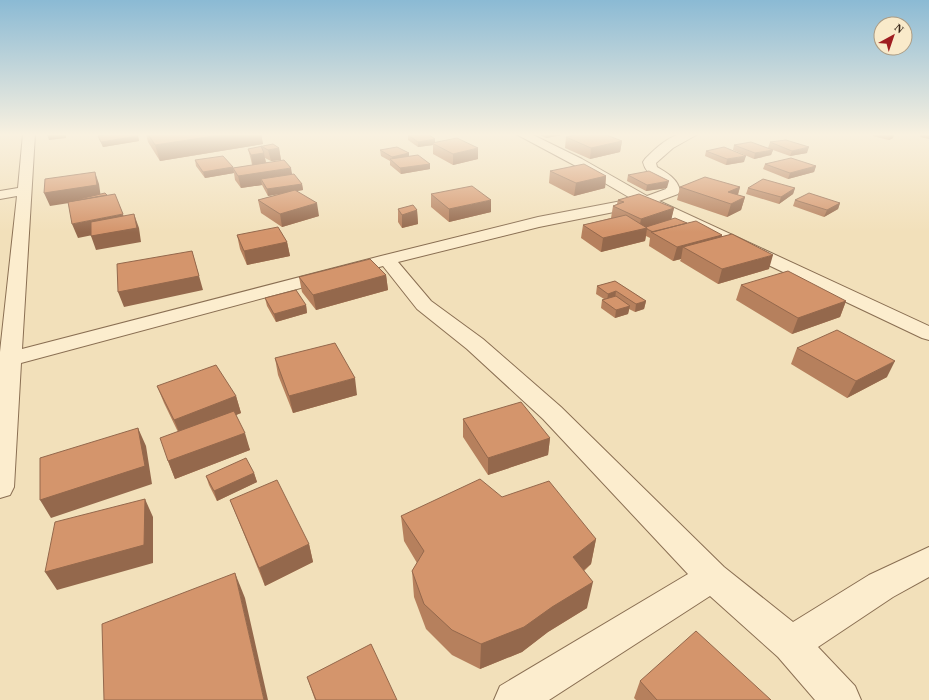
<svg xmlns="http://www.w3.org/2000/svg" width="929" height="700" font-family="Georgia,serif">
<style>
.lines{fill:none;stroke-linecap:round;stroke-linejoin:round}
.minor-casing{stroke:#8a6f53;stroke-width:2}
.minor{fill:#fcedce;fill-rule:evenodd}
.wall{fill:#b6805d}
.shaded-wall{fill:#94684c}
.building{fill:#d4956c;stroke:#94684c}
</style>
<rect width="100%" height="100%" fill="#f2e0ba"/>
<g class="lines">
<g class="minor-casing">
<path id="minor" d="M 23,134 L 35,134 L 22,349 L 381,256 L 538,217 L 632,199 L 574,165 L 516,134 L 531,134 L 582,159 L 647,196 L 666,189 C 663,176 647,179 643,162 L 645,159 C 654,150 668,136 682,134 C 687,134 693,134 698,134 L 673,148 L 656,163 L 657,167 C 667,173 678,179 680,191 L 678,194 L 659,201 L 929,326 L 929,340 L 922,338 L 644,206 L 539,227 L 398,262 L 431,301 L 483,339 L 561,407 L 724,567 L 793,622 L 869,575 L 929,547 L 929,577 L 893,597 L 818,647 L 855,686 L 861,700 L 815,700 L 778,657 L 710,596 L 549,700 L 494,700 L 500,686 L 688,574 L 543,419 L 467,349 L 417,309 L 383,266 L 21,363 L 14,487 L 10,495 L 0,498 L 0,352 L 17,196 L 0,199 L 0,191 L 18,188 Z"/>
</g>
<use href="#minor" class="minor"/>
</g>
<path class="wall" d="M 146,134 L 261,134 L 263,144 L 160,161 L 148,142 Z
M 538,134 L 567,134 L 546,138 Z
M 874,134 L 894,134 L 893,138 L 889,140 L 873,136 Z
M 921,134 L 929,134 L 929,139 L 920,137 Z
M 408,135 L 435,142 L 478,159 L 453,165 L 433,154 L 433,145 L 418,147 L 408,140 Z
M 98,136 L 138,136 L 139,141 L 103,147 L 100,141 Z
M 566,137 L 622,141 L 620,152 L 590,159 L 565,148 Z
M 770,142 L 807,153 L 790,156 L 773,150 L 771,155 L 754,159 L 733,150 L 734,145 L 768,148 Z
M 273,144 L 279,148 L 281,160 L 271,161 L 265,158 L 266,162 L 292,174 L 302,184 L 303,190 L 297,191 L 319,216 L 282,227 L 261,213 L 258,200 L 283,193 L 268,196 L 262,185 L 241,188 L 235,180 L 234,173 L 205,178 L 196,166 L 195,160 L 233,167 L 233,168 L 252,165 L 251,160 L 248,149 Z
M 380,150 L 409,153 L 409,156 L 430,164 L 430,169 L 401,174 L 390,165 L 390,161 L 381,156 Z
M 706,151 L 744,162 L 726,165 L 705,156 Z
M 765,164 L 816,166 L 814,172 L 788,179 L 763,169 Z
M 550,171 L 606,176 L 605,188 L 574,196 L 549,183 Z
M 628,175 L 667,188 L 646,191 L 627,181 Z
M 680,187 L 740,187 L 738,195 L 745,197 L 741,210 L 727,217 L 677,200 Z
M 748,188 L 795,188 L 793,194 L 779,204 L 746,194 Z
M 431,194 L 491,212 L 449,222 L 431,207 Z
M 618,200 L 674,208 L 671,219 L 722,235 L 722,237 L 769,269 L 718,284 L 680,261 L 681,259 L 673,261 L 649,246 L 650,238 L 646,236 L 645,241 L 601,252 L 581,238 L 583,225 L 611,218 L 613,206 L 617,204 Z
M 795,200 L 840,203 L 838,209 L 824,217 L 793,206 Z
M 398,209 L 417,210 L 418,224 L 402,228 L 398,222 Z
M 237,235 L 287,242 L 290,256 L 247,265 L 240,249 Z
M 386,275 L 388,290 L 316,310 L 302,292 L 299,277 Z
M 615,281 L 646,301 L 644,309 L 635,312 L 629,309 L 628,314 L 615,318 L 601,308 L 602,300 L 604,299 L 596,294 L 597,286 Z
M 741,285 L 846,301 L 840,317 L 792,334 L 736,300 Z
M 265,298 L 306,305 L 307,313 L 276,322 L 267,306 Z
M 797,348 L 887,377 L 847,398 L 791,364 Z
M 275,358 L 357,395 L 293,413 L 278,375 Z
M 157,386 L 236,396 L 241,413 L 236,415 L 250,450 L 175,479 L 168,461 L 178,432 L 164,403 Z
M 463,419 L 550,438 L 548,455 L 488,475 L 463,437 Z
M 254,473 L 257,482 L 217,501 L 209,485 L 206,476 Z
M 502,497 L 596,539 L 591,564 L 584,571 L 587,608 L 548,632 L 522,652 L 480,669 L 452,655 L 426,629 L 414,597 L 412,571 L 417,563 L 404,541 L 401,516 Z
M 230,500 L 309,544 L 313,562 L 265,586 L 237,517 Z
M 307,677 L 397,700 L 315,700 Z
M 640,681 L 771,700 L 636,700 L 634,698 Z"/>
<path class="shaded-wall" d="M 47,134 L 66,134 L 66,138 L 49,140 Z
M 227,134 L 261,134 L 263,144 L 160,161 L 155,145 Z
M 546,134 L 567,134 L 546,138 Z
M 891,134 L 894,134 L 893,138 L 889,140 Z
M 138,136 L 139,141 L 103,147 L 101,142 Z
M 435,139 L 435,144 L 432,143 L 433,145 L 418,147 L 418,142 Z
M 622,141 L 620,152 L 590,159 L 591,148 Z
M 809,147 L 807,153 L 790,156 L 792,151 Z
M 279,148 L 281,160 L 271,161 L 268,150 Z
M 478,148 L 478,159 L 453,165 L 453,154 Z
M 773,150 L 771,155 L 754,159 L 755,153 Z
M 264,153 L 266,164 L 253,167 L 251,155 Z
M 409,153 L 409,159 L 393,162 L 392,157 Z
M 746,156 L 744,162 L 726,165 L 727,159 Z
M 430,164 L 430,169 L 401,174 L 400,168 Z
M 816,166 L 814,172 L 788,179 L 790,173 Z
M 233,167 L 234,173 L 205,178 L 203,172 Z
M 291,168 L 293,179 L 261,179 L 262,185 L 241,188 L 238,176 Z
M 95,172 L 99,184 L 101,198 L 50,206 L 44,193 Z
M 606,176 L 605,188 L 574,196 L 576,183 Z
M 669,181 L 667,188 L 646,191 L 647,185 Z
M 302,184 L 303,190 L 268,196 L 267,189 Z
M 740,187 L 736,200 L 728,192 Z
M 795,188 L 793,194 L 779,204 L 781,197 Z
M 745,197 L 741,210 L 727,217 L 731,204 Z
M 491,200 L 491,212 L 449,222 L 449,209 Z
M 317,203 L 319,216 L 282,227 L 280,214 Z
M 840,203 L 838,209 L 824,217 L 827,210 Z
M 674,208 L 671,221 L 647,229 L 645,241 L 601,252 L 603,238 L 639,229 L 641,219 Z
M 417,210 L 418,224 L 402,228 L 402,215 Z
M 123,214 L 127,228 L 78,238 L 72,224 Z
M 134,214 L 139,228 L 141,242 L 96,250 L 91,236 Z
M 722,235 L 719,248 L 683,247 L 681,259 L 673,261 L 677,247 Z
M 287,242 L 290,256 L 247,265 L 244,251 Z
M 192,251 L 203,290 L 124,307 L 118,292 Z
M 773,255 L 769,269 L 718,284 L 722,269 Z
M 386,275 L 388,290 L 316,310 L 313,295 Z
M 616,291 L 615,299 L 607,301 L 608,294 Z
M 646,301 L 644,309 L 635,312 L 636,304 Z
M 846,301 L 840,317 L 792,334 L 798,318 Z
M 306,305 L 307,313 L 276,322 L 274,314 Z
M 630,306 L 628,314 L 615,318 L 616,310 Z
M 895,361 L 887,377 L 847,398 L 856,381 Z
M 355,378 L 357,395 L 293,413 L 289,396 Z
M 236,396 L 241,413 L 181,437 L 174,420 Z
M 138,428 L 146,446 L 152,484 L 51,518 L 40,500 Z
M 245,433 L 250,450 L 175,479 L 168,461 Z
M 550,438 L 548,455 L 488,475 L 488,458 Z
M 254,473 L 257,482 L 217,501 L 214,491 Z
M 145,499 L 153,517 L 153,563 L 57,590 L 45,572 Z
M 596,539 L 591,564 L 569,582 L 573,557 Z
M 309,544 L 313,562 L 265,586 L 259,568 Z
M 235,573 L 245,598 L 268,700 L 264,700 Z
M 593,582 L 587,608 L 548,632 L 522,652 L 480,669 L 481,644 Z"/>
<path class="building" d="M 108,134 L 137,134 L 138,136 L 101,142 L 98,136 Z
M 148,134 L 227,134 L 155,145 Z
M 428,134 L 435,139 L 418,142 L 408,135 Z
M 580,134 L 604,134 L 622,141 L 591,148 L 566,137 Z
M 457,138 L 478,148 L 453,154 L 432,143 Z
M 786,140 L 809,147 L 792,151 L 770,142 Z
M 751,142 L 773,150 L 755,153 L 734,145 Z
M 273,144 L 279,148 L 268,150 L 261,146 L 264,153 L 251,155 L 248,149 Z
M 397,147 L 409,153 L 392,157 L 380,150 Z
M 724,147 L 746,156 L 727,159 L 706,151 Z
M 418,155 L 430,164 L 400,168 L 390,159 Z
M 223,156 L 233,167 L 203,172 L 195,160 Z
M 791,158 L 816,166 L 790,173 L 765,164 Z
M 284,160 L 291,168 L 238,176 L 233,168 Z
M 584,164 L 606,176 L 576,183 L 550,171 Z
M 649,171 L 669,181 L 647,185 L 628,175 Z
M 95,172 L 97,185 L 44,193 L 45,179 Z
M 294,174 L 302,184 L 267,189 L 261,179 Z
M 705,177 L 740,187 L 728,192 L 745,197 L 731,204 L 680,187 Z
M 763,179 L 795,188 L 781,197 L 748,188 Z
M 472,186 L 491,200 L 449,209 L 431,194 Z
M 295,190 L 317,203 L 280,214 L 258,200 Z
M 105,193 L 107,195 L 67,202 Z
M 809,193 L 840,203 L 827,210 L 795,200 Z
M 115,194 L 123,214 L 72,224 L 68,202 Z
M 639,194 L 674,208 L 641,219 L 613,206 L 624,202 L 618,200 Z
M 413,205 L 417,210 L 402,215 L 398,209 Z
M 134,214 L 137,228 L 91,236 L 91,222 Z
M 626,215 L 647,228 L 603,238 L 583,225 Z
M 675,218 L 687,223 L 653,232 L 647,229 L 647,228 L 646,227 Z
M 696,221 L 722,235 L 677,247 L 651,232 Z
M 278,227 L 287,242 L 244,251 L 237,235 Z
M 732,234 L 773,255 L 722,269 L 683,247 Z
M 192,251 L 199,276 L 118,292 L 117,264 Z
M 370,259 L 386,275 L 313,295 L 299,277 Z
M 788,271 L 846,301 L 798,318 L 741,285 Z
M 615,281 L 646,301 L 636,304 L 616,291 L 608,294 L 597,286 Z
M 296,290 L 306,305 L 274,314 L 265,298 Z
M 616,296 L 630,306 L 616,310 L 602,300 Z
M 837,330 L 895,361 L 856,381 L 797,348 Z
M 335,343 L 355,378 L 289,396 L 275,358 Z
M 216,365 L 236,396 L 174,420 L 157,386 Z
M 521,402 L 550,438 L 488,458 L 463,419 Z
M 234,411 L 245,433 L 168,461 L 160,438 Z
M 138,428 L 145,466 L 40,500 L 40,458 Z
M 246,458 L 254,473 L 214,491 L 206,476 Z
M 480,479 L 502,497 L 549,481 L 596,539 L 573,557 L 593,582 L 552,607 L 524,627 L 481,644 L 452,630 L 424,604 L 412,571 L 424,551 L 401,516 Z
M 277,480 L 309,544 L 259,568 L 230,500 Z
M 145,499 L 144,545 L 45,572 L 55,522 Z
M 235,573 L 264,700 L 104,700 L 102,624 Z
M 696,631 L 771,700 L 657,700 L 640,681 Z
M 371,644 L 397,700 L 316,700 L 307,677 Z"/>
<linearGradient id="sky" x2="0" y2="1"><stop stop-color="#8bbad4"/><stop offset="0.58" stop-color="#f9f1e0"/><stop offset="1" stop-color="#f9f1e0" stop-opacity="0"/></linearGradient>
<rect width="929" height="232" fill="url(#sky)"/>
<g transform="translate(893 36) rotate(40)"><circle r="19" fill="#f9eaca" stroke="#ac9c83"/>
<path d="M0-3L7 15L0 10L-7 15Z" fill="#9f1d21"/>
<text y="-6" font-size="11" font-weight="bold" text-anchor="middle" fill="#382719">N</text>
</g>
</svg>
